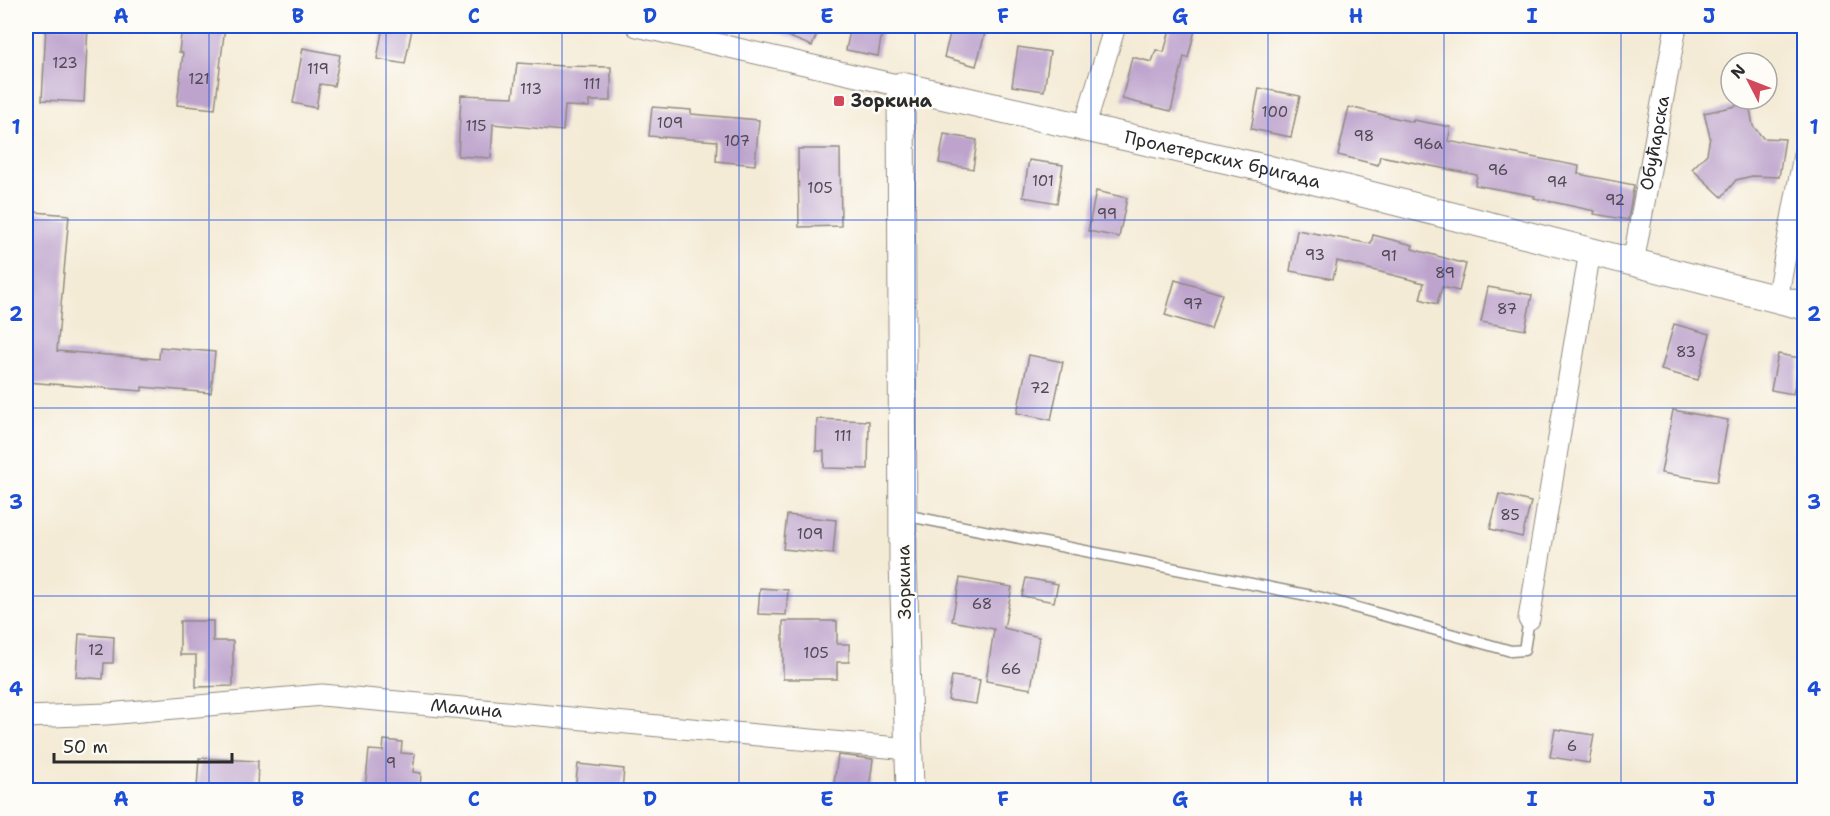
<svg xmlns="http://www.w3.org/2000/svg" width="1830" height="816" font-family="'Shantell Sans',sans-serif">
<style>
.building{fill:#bea4cd}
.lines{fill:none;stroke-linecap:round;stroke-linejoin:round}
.service-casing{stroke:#908b80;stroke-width:13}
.minor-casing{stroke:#908b80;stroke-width:23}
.tertiary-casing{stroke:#908b80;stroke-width:29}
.service{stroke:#fff;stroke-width:10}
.minor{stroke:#fff;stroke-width:21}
.tertiary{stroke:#fff;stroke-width:27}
.grid{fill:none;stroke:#1d4ed8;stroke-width:1.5;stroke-opacity:0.55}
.poi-dot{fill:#d1495b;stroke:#fdfcf7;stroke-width:2}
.labels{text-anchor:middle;stroke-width:5;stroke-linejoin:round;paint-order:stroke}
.number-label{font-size:15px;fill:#504954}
.poi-label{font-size:18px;font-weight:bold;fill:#2b2b2b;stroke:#fdfcf7;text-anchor:start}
.street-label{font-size:18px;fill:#2b2b2b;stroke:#fdfcf7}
.neatline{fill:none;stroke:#1d4ed8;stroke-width:2}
.grid-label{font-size:20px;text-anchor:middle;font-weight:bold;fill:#1d4ed8}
</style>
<rect width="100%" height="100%" fill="#fdfcf7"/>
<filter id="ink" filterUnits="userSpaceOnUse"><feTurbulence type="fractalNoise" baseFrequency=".0167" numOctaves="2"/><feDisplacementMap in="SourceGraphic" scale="12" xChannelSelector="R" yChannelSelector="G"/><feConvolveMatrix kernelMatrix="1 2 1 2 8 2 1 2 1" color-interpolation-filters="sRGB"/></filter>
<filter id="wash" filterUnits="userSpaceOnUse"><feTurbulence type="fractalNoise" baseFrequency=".008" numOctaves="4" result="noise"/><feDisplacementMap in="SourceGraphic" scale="24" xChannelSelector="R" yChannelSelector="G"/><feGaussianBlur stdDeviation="1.35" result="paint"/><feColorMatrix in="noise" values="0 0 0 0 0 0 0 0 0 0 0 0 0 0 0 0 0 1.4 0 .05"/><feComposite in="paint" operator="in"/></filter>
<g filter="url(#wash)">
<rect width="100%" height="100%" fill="#f4ebd6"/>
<g id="blocks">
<path class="building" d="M 46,26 L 88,26 L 84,102 L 42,100 Z
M 182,26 L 225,26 L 215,109 L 177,105 L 183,53 L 179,52 Z
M 383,26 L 412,29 L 405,64 L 377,59 Z
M 762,26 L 820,26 L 812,46 Z
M 851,26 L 883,26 L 878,56 L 846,50 Z
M 952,26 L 987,26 L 976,66 L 944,57 Z
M 1171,26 L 1196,26 L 1188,58 L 1184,57 L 1171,111 L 1122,99 L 1132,57 L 1152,62 L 1156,50 L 1164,52 Z
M 1018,47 L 1050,52 L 1044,91 L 1012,86 Z
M 303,48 L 340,55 L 334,86 L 320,84 L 316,108 L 293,103 Z
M 517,63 L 563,66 L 611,67 L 611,101 L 589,101 L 589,107 L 565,106 L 563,131 L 493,124 L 491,158 L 458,156 L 461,95 L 513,97 Z
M 1259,88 L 1300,96 L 1291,137 L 1251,129 Z
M 1749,103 L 1753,126 L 1763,138 L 1785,139 L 1779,177 L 1752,176 L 1736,180 L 1722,197 L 1692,169 L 1707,154 L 1710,137 L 1704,113 Z
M 652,107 L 691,110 L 691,114 L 759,120 L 755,165 L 716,161 L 717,141 L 649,136 Z
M 1349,107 L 1413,122 L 1413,120 L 1451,127 L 1448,141 L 1579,166 L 1578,174 L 1634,185 L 1628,220 L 1594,214 L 1595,211 L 1534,198 L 1535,196 L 1475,185 L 1477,175 L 1380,156 L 1378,165 L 1338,155 Z
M 944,134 L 977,140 L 973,169 L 939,163 Z
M 798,149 L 840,149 L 841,226 L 799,227 Z
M 1029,160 L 1063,165 L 1057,203 L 1023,197 Z
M 1096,191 L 1127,198 L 1119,237 L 1088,231 Z
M 35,212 L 69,215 L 57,351 L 159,359 L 160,347 L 215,352 L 211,393 L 142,387 L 142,391 L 26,382 L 26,328 Z
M 1297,230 L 1371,244 L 1373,235 L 1413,245 L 1412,249 L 1466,264 L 1459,291 L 1442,287 L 1437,304 L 1420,299 L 1424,283 L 1337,261 L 1333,279 L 1290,271 Z
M 1175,280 L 1222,294 L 1211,329 L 1165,315 Z
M 1488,287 L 1532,295 L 1525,330 L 1481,322 Z
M 1674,324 L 1710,334 L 1698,380 L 1661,370 Z
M 1778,354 L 1800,358 L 1793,394 L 1771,390 Z
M 1029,355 L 1063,362 L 1051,420 L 1017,413 Z
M 1673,410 L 1728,420 L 1717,482 L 1661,473 Z
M 817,419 L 869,421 L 868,469 L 824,468 L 824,451 L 816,451 Z
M 1499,494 L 1531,502 L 1522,537 L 1490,529 Z
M 787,515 L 836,520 L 833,554 L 783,549 Z
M 960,578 L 1012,587 L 1004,628 L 1039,637 L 1031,689 L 986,681 L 994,629 L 952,621 Z
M 1026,578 L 1058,584 L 1054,602 L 1022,596 Z
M 760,588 L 788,590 L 786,615 L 758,614 Z
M 180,621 L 213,621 L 213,641 L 233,641 L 233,686 L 196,687 L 196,655 L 180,655 Z
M 783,621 L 837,621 L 837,644 L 849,644 L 849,662 L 837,662 L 837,679 L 783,679 Z
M 79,634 L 114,637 L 113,663 L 104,663 L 103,679 L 76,677 Z
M 952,676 L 980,680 L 976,704 L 948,700 Z
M 1555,729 L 1594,735 L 1589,763 L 1550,757 Z
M 384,740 L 402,742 L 401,753 L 415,754 L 413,772 L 421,773 L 420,790 L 365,790 L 369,750 L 383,751 Z
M 838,755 L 873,759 L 869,790 L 833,790 Z
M 199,758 L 258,761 L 257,790 L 197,788 Z
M 578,764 L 624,769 L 622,790 L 575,789 Z"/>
</g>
</g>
<g filter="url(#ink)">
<use href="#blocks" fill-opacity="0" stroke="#908b80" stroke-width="1.5"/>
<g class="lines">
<g class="service-casing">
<path id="service" d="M 904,515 L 1322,598 L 1511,651 L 1524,650 L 1529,619"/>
</g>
<g class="minor-casing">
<g id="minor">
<path d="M 637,26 L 901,86"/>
<path d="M 1084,128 L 1115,26"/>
<path id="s1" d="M 1633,263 L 1676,26"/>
<path d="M 1777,299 L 1804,155"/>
<path d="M 1529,619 L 1590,251"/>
<path id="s2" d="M 26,717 L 107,714 L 322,695 L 909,749"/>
</g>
</g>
<g class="tertiary-casing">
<g id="tertiary">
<path id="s3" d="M 910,790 L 903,561 L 901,86 L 1268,169 L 1804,306"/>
</g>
</g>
<use href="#service" class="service"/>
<use href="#minor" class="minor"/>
<use href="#tertiary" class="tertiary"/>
</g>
</g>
<path class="grid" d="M 209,26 L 209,790M 386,26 L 386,790M 562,26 L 562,790M 739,26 L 739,790M 915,26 L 915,790M 1091,26 L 1091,790M 1268,26 L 1268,790M 1444,26 L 1444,790M 1621,26 L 1621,790M 26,220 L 1804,220M 26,408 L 1804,408M 26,596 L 1804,596"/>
<rect class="poi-dot" x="833" y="95" width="12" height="12" rx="3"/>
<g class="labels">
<g class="number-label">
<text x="65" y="68">123</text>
<text x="318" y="74">119</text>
<text x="199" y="84">121</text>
<text x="592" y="89">111</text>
<text x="531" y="94">113</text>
<text x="1275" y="117">100</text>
<text x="670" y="128">109</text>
<text x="476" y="131">115</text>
<text x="1364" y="141">98</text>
<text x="737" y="146">107</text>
<text x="1428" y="149">96a</text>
<text x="1498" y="175">96</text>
<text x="1043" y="186">101</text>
<text x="1557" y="187">94</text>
<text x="820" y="193">105</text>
<text x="1615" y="205">92</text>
<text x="1107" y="219">99</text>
<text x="1315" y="260">93</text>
<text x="1389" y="261">91</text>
<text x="1445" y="278">89</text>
<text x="1193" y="309">97</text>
<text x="1507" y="314">87</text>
<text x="1686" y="357">83</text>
<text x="1040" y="393">72</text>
<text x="843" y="441">111</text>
<text x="1510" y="520">85</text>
<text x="810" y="539">109</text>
<text x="982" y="609">68</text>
<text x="96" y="655">12</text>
<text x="816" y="658">105</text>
<text x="1011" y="674">66</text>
<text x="1572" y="751">6</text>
<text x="391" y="768">9</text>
</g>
<g class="poi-label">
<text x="851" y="107">Зоркина</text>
</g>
<g class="street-label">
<text dy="6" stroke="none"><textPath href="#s1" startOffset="122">Обућарска</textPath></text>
<text dy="6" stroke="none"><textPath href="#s3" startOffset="1034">Пролетерских бригада</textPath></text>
<text transform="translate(904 582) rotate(-91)" y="6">Зоркина</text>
<text dy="6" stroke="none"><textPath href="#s2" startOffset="442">Малина</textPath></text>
</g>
</g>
<rect width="1830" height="816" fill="none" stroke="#fdfcf7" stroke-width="66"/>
<g transform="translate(1749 81) rotate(312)"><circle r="28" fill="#fdfcf7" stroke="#a9a8a5" stroke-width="1.5"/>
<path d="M0-4.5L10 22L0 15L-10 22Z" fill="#d1495b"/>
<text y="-9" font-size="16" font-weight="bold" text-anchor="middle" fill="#2b2b2b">N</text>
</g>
<path d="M54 753v9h178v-9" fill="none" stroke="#2b2b2b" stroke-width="3"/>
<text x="63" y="753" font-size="18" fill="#2b2b2b" stroke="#fdfcf7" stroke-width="4.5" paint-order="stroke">50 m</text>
<rect x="33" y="33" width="1764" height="750" class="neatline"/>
<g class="grid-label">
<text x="121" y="23">A</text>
<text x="298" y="23">B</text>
<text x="474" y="23">C</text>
<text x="650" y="23">D</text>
<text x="827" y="23">E</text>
<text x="1003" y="23">F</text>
<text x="1180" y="23">G</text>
<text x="1356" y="23">H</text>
<text x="1532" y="23">I</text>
<text x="1709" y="23">J</text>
<text x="16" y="134">1</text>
<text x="1814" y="134">1</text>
<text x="16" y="321">2</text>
<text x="1814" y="321">2</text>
<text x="16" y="509">3</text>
<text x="1814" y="509">3</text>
<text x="16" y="696">4</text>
<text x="1814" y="696">4</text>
<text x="121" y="806">A</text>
<text x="298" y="806">B</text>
<text x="474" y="806">C</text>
<text x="650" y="806">D</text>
<text x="827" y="806">E</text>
<text x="1003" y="806">F</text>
<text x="1180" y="806">G</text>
<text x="1356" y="806">H</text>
<text x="1532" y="806">I</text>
<text x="1709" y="806">J</text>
</g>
</svg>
